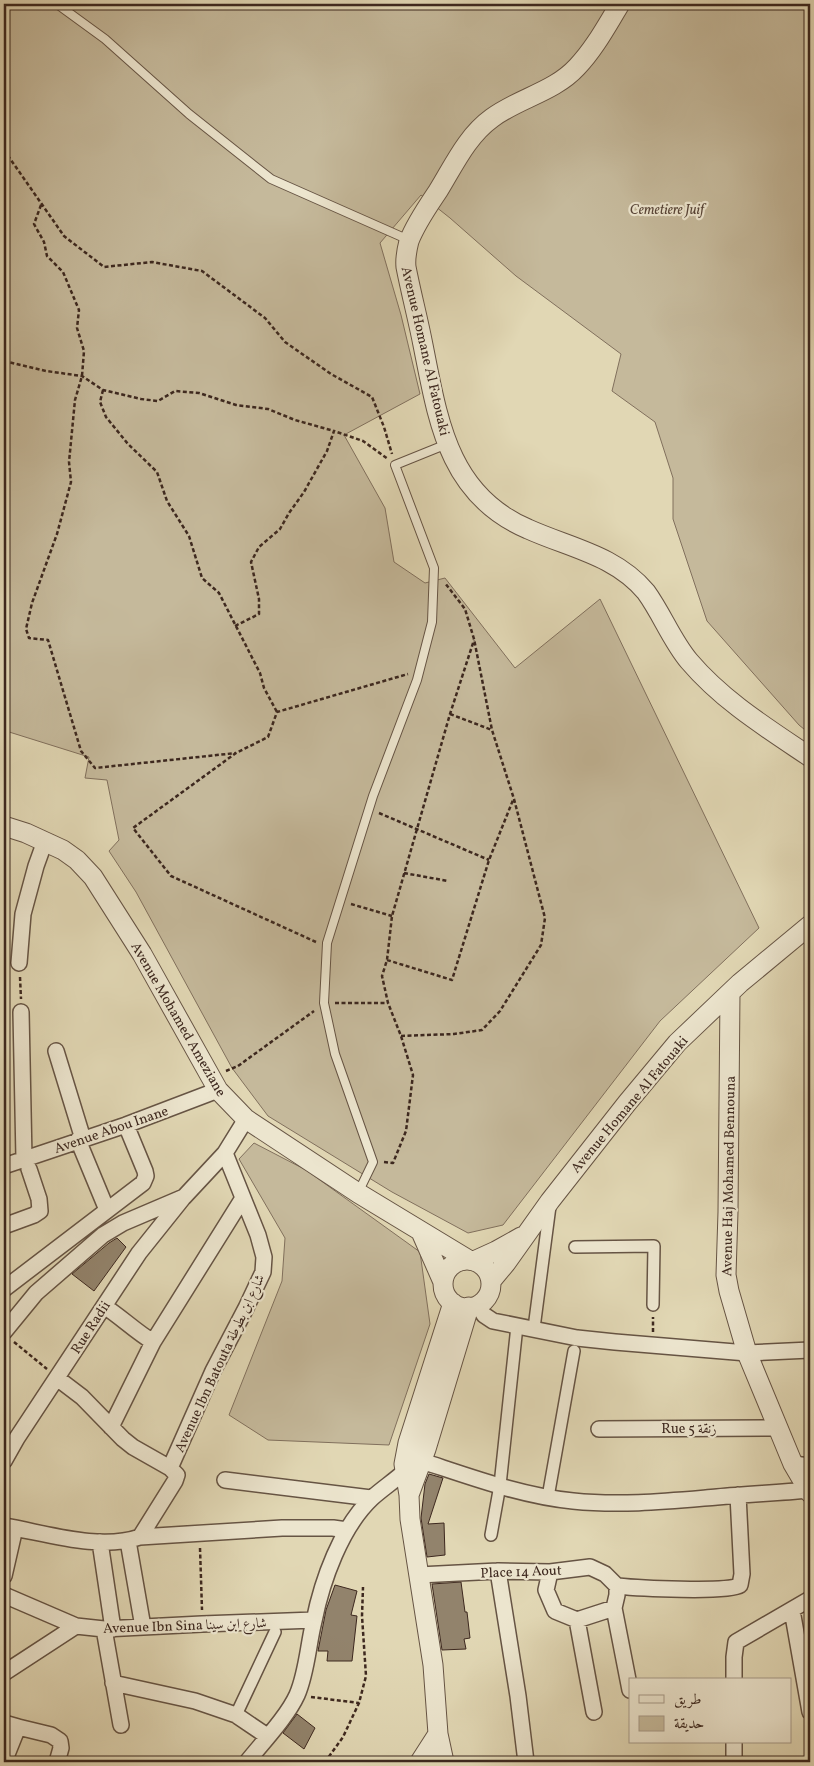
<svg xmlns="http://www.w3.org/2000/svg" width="814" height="1766" font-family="Vollkorn,Amiri,serif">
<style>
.green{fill:#c5b99b;stroke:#81705d}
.building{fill:#92836c;stroke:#3d281f}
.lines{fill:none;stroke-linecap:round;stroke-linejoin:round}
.service-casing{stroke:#665444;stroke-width:10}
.pedestrian-casing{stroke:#665444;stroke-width:14}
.minor-casing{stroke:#665444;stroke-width:18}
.tertiary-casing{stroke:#665444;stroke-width:21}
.path{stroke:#3d281f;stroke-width:2.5;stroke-dasharray:4 2.5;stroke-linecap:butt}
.service{stroke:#ece5ce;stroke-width:8}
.pedestrian{stroke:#ece5ce;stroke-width:11}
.minor{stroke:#ece5ce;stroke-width:15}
.tertiary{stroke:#ece5ce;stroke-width:19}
.labels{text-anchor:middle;stroke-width:4.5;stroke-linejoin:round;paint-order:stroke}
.park-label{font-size:14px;font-style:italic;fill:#584538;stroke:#ece5ce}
.street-label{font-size:14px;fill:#3d281f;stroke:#ece5ce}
</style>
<rect width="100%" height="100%" fill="#e1d7b4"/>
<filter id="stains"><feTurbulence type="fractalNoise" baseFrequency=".004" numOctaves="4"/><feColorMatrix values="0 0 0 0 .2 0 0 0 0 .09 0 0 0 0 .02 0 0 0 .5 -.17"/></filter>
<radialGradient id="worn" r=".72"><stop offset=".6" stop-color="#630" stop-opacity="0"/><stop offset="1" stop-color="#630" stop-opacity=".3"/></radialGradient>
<path class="green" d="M 4,4 L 810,4 L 810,734 L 799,725 L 707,621 L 673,519 L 673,478 L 655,422 L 612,391 L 621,354 L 516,276 L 450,218 L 421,195 L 380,243 L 401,315 L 420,394 L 344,435 L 385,508 L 394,562 L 425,583 L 445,578 L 515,668 L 600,599 L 759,928 L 660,1021 L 503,1225 L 468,1233 L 392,1192 L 268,1116 L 232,1068 L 136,892 L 109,851 L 119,840 L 107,780 L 85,778 L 89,757 L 6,731 L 4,727 Z
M 254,1143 L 306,1170 L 420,1252 L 430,1324 L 389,1445 L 268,1440 L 229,1415 L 282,1281 L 285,1238 L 239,1159 Z"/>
<path class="building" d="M 117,1238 L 126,1247 L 94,1291 L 72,1274 L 109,1243 Z
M 429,1474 L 443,1478 L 428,1524 L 444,1523 L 445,1555 L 427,1557 L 421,1518 L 425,1484 Z
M 461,1582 L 465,1612 L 467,1612 L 470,1638 L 464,1639 L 466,1649 L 442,1650 L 432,1584 Z
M 335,1585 L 357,1591 L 351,1615 L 357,1616 L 352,1661 L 327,1661 L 328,1651 L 318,1651 L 326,1610 Z
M 297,1714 L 315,1728 L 304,1749 L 283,1733 Z"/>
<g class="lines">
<g class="service-casing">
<path id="service" d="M 57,4 L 105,39 L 189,114 L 271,179 L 409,240
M 358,1193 L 373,1162 L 335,1054 L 324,1003 L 327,943 L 373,796 L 417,680 L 432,622 L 434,568 L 395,465 L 447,444"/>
</g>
<g class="pedestrian-casing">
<path id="pedestrian" d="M 575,1247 L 654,1246 L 653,1305
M 534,1328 L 550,1206
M 548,1497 L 574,1351
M 491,1535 L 500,1485 L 517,1326
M 236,1715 L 275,1632"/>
</g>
<g class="minor-casing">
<path id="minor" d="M 19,963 L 23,914 L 36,866 L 45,841
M 21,1012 L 24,1159
M 56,1051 L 83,1139
M 78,1140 L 107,1210
M 4,1166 L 126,1125 L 218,1090
M 4,1226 L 34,1215 L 40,1211 L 39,1199 L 29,1169
M 4,1289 L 143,1183 L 146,1176 L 145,1171 L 126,1125
M 478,1305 L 484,1315 L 493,1321 L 577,1338 L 615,1342 L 747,1353 L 810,1350
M 104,1306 C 121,1317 135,1331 153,1342
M 4,1332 L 36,1293 L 103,1235 L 123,1223 L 184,1197 L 225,1153 L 246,1119
M 57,1378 L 82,1397 L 123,1439 L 133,1447 L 170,1468
M 111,1427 L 153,1342 L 243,1198
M 599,1429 L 779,1428
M 4,1461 L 17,1438 L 139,1253 L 183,1198
M 422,1461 C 471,1477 522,1496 573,1501 C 621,1506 669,1501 717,1497 C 747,1494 778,1493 808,1490
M 793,1464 L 810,1466
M 225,1480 L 371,1498
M 4,1526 C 46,1533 99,1551 140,1537 L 282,1528 L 333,1528 L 347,1530
M 140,1537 L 175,1481 L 177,1475 L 170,1468 L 213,1371 L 246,1308 L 263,1272 L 264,1257 L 258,1235 L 225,1153
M 128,1541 L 143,1627
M 100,1542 L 113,1629
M 498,1571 L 518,1696 L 526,1762
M 550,1572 L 546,1590 L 555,1611 L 577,1620 L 614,1608
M 419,1575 L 498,1571 L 550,1572 L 590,1567 L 605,1574 L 617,1586
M 4,1576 L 15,1528
M 617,1586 C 636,1588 728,1593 740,1585 L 742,1574 L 738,1495
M 617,1586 L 617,1595 L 614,1608 L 630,1690
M 4,1595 L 76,1626 L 104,1629 L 202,1624 L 314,1620
M 792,1610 L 810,1712
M 577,1620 L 594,1712
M 104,1629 L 121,1725
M 4,1673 L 76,1626
M 734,1680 L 734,1657 L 736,1642 L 810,1599
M 113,1683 L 195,1701 L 236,1715 L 267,1736
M 4,1723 L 18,1727 L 4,1762
M 18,1727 L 51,1735 L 60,1741 L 61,1748 L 57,1762
M 734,1742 L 734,1762
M 247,1762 C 262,1743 287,1717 297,1695 C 307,1672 308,1645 314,1621 C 322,1581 341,1527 372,1498 C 382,1489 394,1481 404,1472 L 413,1474"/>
</g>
<g class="tertiary-casing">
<path id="tertiary" d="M 620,4 C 607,25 595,48 577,67 C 554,92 519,98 492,118 C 467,136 454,165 438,191 C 428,206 416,223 409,241 C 407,249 405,258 406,267 C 411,293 418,319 423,345 C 438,420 448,495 528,529 C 570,548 615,555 646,592 C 662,614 672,641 689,661 C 723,701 767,728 810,757
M 4,826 L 26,833 L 63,850 L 77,860 L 93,877 L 142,954 L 218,1090 L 246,1119 L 358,1193 L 467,1259
M 730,993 L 728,1212 L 726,1275 L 729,1291 L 747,1353 L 793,1464 L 810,1493
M 421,1232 L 443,1282
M443 1284a24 24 0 1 1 48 0a24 24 0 1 1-48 0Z
M 474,1261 L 496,1251 L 521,1237
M 491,1281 L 506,1263 L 550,1201 L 627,1103 L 677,1043 L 740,983 L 810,925
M 409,1495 L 426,1449 L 469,1307
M 420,1762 L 438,1734
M 444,1762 L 438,1734 L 433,1665 L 410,1519 L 409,1495 L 404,1464 L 408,1443 L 453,1303"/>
</g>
<path class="path" d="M 4,150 L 64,236 L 104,267 L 152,262 L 202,271 L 265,318 L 285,342 L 331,374 L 372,397 L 384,427 L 392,454
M 41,205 L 34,224 L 44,242 L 47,256 L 63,272 L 79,310 L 77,328 L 84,351 L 82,376 L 75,400 L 69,462 L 71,482 L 57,534 L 32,603 L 26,629 L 29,638 L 48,640 L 81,751 L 95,768 L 236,753
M 4,361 L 46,371 L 82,376 L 103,390 L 141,399 L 158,401 L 175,391 L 199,393 L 236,405 L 268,409 L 295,420 L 334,431
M 103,390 L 100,402 L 106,417 L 128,444 L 157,472 L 167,501 L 189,536 L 202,578 L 219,593 L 260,673 L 264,688 L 277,712
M 235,626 L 259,614 L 259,599 L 251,562 L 259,547 L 280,529 L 289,513 L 304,492 L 327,451 L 334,431 L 363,441 L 388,459
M 450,714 L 492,730
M 379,813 L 489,860
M 404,873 L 448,881
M 351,904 L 392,916
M 316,942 L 171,876 L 133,828 L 236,753 L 268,737 L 277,712 L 408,674
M 387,960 L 452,980 L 489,860 L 513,800
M 20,977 L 21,999
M 335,1003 L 388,1003
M 401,1036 L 454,1034 L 482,1030 L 500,1011 L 541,945 L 545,918 L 514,799 L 492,730 L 474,639 L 465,609 L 445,583
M 226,1071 L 238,1066 L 314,1011
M 384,1162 L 393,1163 L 406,1131 L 413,1075 L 401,1036 L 388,1003 L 382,976 L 387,960 L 392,916 L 450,714 L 474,640
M 653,1332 L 653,1317
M 14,1342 L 47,1369
M 200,1548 L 202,1610
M 311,1697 L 359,1703
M 325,1762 L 343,1737 L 359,1703 L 366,1676 L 362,1616 L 363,1587"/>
<use href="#service" class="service"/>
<use href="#pedestrian" class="pedestrian"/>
<use href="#minor" class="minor"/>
<use href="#tertiary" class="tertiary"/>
</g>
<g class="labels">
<g class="park-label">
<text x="667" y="214">Cemetiere Juif</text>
</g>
<g class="street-label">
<text transform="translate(426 351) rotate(77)" y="5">Avenue Homane Al Fatouaki</text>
<text transform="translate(179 1019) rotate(60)" y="5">Avenue Mohamed Ameziane</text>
<text transform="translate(629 1104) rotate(-50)" y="5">Avenue Homane Al Fatouaki</text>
<text transform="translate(111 1129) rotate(-19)" y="5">Avenue Abou Inane</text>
<text transform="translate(728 1176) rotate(-89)" y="5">Avenue Haj Mohamed Bennouna</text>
<text transform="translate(90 1327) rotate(-57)" y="5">Rue Radii</text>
<text transform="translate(219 1363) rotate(-65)" y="5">Avenue Ibn Batouta شارع ابن بطوطة</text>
<text x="689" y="1433">Rue 5 زنقة</text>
<text transform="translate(521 1571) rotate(-2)" y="5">Place 14 Aout</text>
<text transform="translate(185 1625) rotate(-2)" y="5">Avenue Ibn Sina شارع ابن سينا</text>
</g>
</g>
<rect width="814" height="1766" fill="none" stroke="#e1d7b4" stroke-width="20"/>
<rect x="5" y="5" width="804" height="1756" fill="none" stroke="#3d281f" stroke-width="2.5"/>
<rect x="10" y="10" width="794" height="1746" fill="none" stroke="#3d281f"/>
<rect x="629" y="1678" width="162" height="65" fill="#ece5ce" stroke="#a69988"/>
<rect x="639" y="1695" width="25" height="8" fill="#ece5ce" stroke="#a69988"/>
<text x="674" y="1704" font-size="15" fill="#3d281f">طريق</text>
<rect x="639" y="1716" width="25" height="15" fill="#c5b99b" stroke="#a69988"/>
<text x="674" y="1728" font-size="15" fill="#3d281f">حديقة</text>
<rect width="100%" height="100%" filter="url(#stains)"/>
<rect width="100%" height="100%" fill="url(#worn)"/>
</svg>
